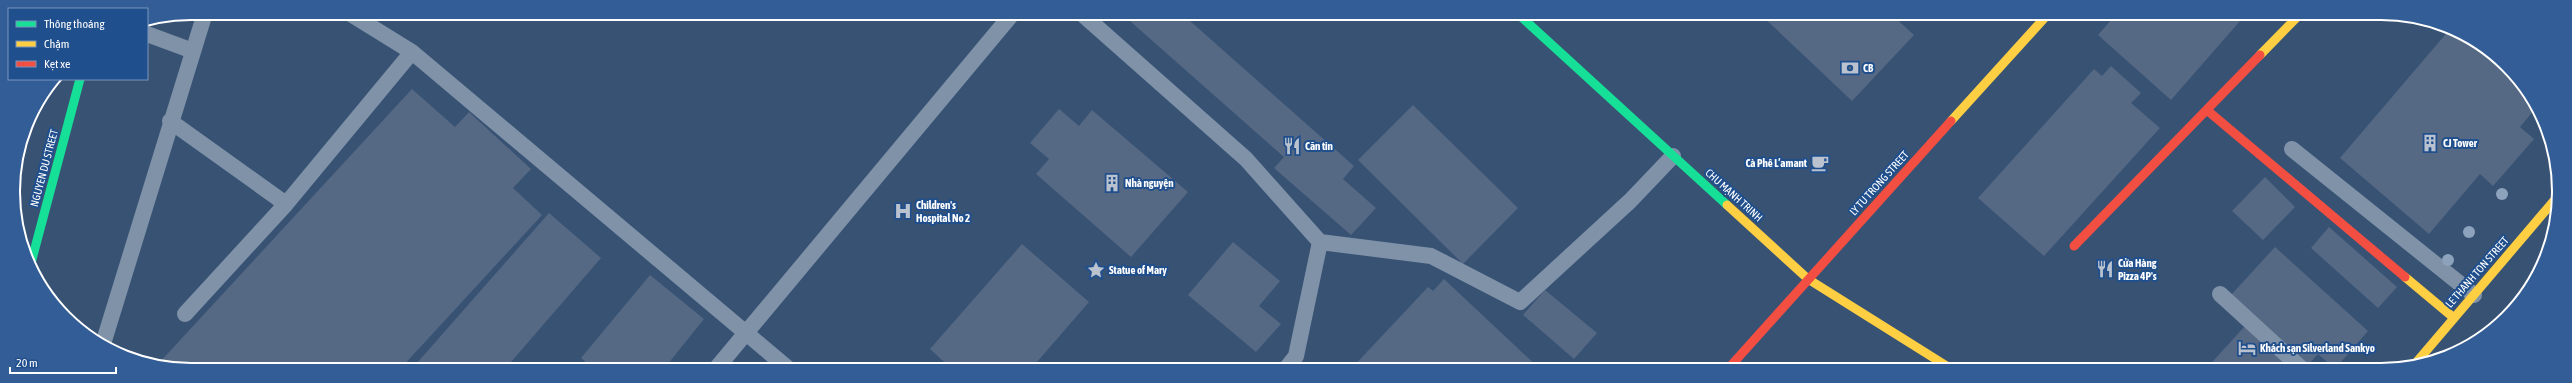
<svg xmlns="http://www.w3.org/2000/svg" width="2572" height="383" font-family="'Asap Condensed',sans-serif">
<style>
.building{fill:#556984}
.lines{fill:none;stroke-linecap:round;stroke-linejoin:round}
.lane{stroke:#7f92a8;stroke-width:16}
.fast{stroke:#16e098;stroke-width:9}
.slow{stroke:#ffcf43;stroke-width:9}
.jam{stroke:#f24e42;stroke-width:9}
.tree{fill:#8da2bd}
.labels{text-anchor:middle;stroke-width:4;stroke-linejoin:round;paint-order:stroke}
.poi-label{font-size:11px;font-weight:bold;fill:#fff;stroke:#204f8d;text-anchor:start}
.street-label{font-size:11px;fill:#fff;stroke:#204f8d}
.rim{fill:none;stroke:#fff;stroke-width:2}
</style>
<rect width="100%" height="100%" fill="#385274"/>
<path class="building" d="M 1121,13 L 1181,13 L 1354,166 L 1343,179 L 1376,208 L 1351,235 L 1274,168 L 1284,157 Z
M 1759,13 L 1890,13 L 1914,35 L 1852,101 Z
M 2117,13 L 2247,13 L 2171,100 L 2098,35 Z
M 2450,29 L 2460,32 L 2515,74 L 2535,109 L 2520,127 L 2534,139 L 2493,186 L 2480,174 L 2429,234 L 2340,158 Z
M 2111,66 L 2141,93 L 2131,103 L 2160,128 L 2044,256 L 1978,198 L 2094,69 L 2102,76 Z
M 412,89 L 455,127 L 469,112 L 531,169 L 513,188 L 542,215 L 401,368 L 402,370 L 180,370 L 158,364 Z
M 1413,105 L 1518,208 L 1463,264 L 1358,160 Z
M 1059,109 L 1079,126 L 1092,110 L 1188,192 L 1131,257 L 1036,174 L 1049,159 L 1030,143 Z
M 2265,177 L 2295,207 L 2263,240 L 2232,211 Z
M 549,213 L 601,258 L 504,370 L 425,370 L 417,363 Z
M 2329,227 L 2397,287 L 2378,308 L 2311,248 Z
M 1233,242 L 1280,281 L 1259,306 L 1281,324 L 1256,352 L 1188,295 Z
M 1022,244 L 1089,302 L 1030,370 L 953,370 L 930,349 Z
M 2275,247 L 2368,331 L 2335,369 L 2318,354 L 2308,365 L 2231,295 Z
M 650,275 L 704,319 L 663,370 L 595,370 L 581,358 Z
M 1444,279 L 1541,370 L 1350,370 L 1428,287 L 1433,291 Z
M 1545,290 L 1597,333 L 1574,359 L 1523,315 Z
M 2245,326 L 2294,370 L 2205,370 Z"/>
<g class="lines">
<path class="lane" d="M 349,13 L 412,52
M 1081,13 L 1246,159 L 1320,242 L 1296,356 L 1285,370
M 147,34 L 193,51
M 170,121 L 286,204
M 2292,149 L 2474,295
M 1320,242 L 1431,256 L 1520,302 L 1630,201 L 1673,156
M 2220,294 L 2303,370
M 185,314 L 286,204 L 412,52 L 790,370
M 103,344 L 205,13
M 715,370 L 1013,13"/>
<path class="fast" d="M 1517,13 L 1727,205
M 31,263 L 80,79"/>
<path class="slow" d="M 2260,55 L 2301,13
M 1951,121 L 2049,13
M 1727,205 L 1808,279 L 1953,370
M 2405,277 L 2454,318
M 2415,364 L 2558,196"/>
<path class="jam" d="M 2208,111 L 2405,277
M 2074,246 L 2260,55
M 1727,370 L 1951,121"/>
</g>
<g class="tree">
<circle cx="2502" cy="194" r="6"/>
<circle cx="2469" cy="232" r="6"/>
<circle cx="2448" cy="260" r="6"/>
</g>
<defs>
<g id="bank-bare" transform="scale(1.38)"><path d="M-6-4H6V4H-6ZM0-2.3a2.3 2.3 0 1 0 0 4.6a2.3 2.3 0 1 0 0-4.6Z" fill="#b9c2ce" stroke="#204f8d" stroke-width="2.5" paint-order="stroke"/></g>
<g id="building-bare" transform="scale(1.38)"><path d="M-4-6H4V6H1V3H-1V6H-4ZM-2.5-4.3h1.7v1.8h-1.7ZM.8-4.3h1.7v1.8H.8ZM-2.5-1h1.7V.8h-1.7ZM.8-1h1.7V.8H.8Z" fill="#b9c2ce" stroke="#204f8d" stroke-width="2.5" paint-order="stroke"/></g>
<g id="restaurant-bare" transform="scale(1.38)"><path d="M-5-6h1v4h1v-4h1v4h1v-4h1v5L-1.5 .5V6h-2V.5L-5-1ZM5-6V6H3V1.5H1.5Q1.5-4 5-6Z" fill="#b9c2ce" stroke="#204f8d" stroke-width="2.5" paint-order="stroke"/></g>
<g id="cafe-bare" transform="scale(1.38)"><path d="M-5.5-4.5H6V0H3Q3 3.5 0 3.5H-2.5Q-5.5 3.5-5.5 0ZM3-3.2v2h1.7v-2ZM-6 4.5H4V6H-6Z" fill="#b9c2ce" stroke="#204f8d" stroke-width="2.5" paint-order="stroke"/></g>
<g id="hospital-bare" transform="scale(1.38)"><path d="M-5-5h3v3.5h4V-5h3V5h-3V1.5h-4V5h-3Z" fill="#b9c2ce" stroke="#204f8d" stroke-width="2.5" paint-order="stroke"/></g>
<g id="sight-bare" transform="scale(1.38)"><path d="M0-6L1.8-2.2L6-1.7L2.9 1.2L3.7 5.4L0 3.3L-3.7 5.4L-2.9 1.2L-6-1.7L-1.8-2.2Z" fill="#b9c2ce" stroke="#204f8d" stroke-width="2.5" paint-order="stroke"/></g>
<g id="hotel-bare" transform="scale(1.38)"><path d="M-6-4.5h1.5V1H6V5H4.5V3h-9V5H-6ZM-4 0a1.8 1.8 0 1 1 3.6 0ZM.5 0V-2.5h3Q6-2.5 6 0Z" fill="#b9c2ce" stroke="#204f8d" stroke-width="2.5" paint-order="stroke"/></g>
</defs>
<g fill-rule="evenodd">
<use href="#bank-bare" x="1850" y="68"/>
<use href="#building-bare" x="2430" y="143"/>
<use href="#restaurant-bare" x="1292" y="146"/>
<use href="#cafe-bare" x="1820" y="163"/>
<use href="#building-bare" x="1112" y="183"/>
<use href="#hospital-bare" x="903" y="211"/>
<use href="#restaurant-bare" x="2105" y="269"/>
<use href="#sight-bare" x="1096" y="270"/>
<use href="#hotel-bare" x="2247" y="348"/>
</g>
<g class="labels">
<g class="poi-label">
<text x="1863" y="72">CB</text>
<text x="2443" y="147">CJ Tower</text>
<text x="1305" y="150">Căn tin</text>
<text x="1807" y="167" text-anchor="end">Cà Phê L’amant</text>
<text x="1125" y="187">Nhà nguyện</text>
<text x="916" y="209">Children's<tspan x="916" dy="13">Hospital No 2</tspan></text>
<text x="2118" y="267">Cửa Hàng<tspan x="2118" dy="13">Pizza 4P's</tspan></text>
<text x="1109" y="274">Statue of Mary</text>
<text x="2260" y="352">Khách sạn Silverland Sankyo</text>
</g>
<g class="street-label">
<text transform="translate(44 168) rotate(-75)" y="4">NGUYEN DU STREET</text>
<text transform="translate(1879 183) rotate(-48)" y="4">LY TU TRONG STREET</text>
<text transform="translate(1734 195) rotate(42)" y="4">CHU MẠNH TRINH</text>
<text transform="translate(2477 272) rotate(-49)" y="4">LE THANH TON STREET</text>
</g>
</g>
<path d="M0 0H2572V383H0ZM191 20H2381A171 171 0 0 1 2552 191V192A171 171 0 0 1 2381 363H191A171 171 0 0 1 20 192V191A171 171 0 0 1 191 20Z" fill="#325d96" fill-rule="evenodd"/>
<path class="rim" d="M191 20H2381A171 171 0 0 1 2552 191V192A171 171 0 0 1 2381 363H191A171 171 0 0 1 20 192V191A171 171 0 0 1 191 20Z"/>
<rect x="8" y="8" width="140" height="72" fill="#204f8d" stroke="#7995bb"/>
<rect x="16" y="21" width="20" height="6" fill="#16e098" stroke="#7995bb"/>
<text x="44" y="28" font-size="12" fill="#ffffff">Thông thoáng</text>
<rect x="16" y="41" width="20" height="6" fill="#ffcf43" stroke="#7995bb"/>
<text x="44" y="48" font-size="12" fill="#ffffff">Chậm</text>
<rect x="16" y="61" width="20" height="6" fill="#f24e42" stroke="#7995bb"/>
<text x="44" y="68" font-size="12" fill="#ffffff">Kẹt xe</text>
<path d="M10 367v6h106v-6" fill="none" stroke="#ffffff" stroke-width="2"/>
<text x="16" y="367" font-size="12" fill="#ffffff" stroke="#204f8d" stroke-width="3" paint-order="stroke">20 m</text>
</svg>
